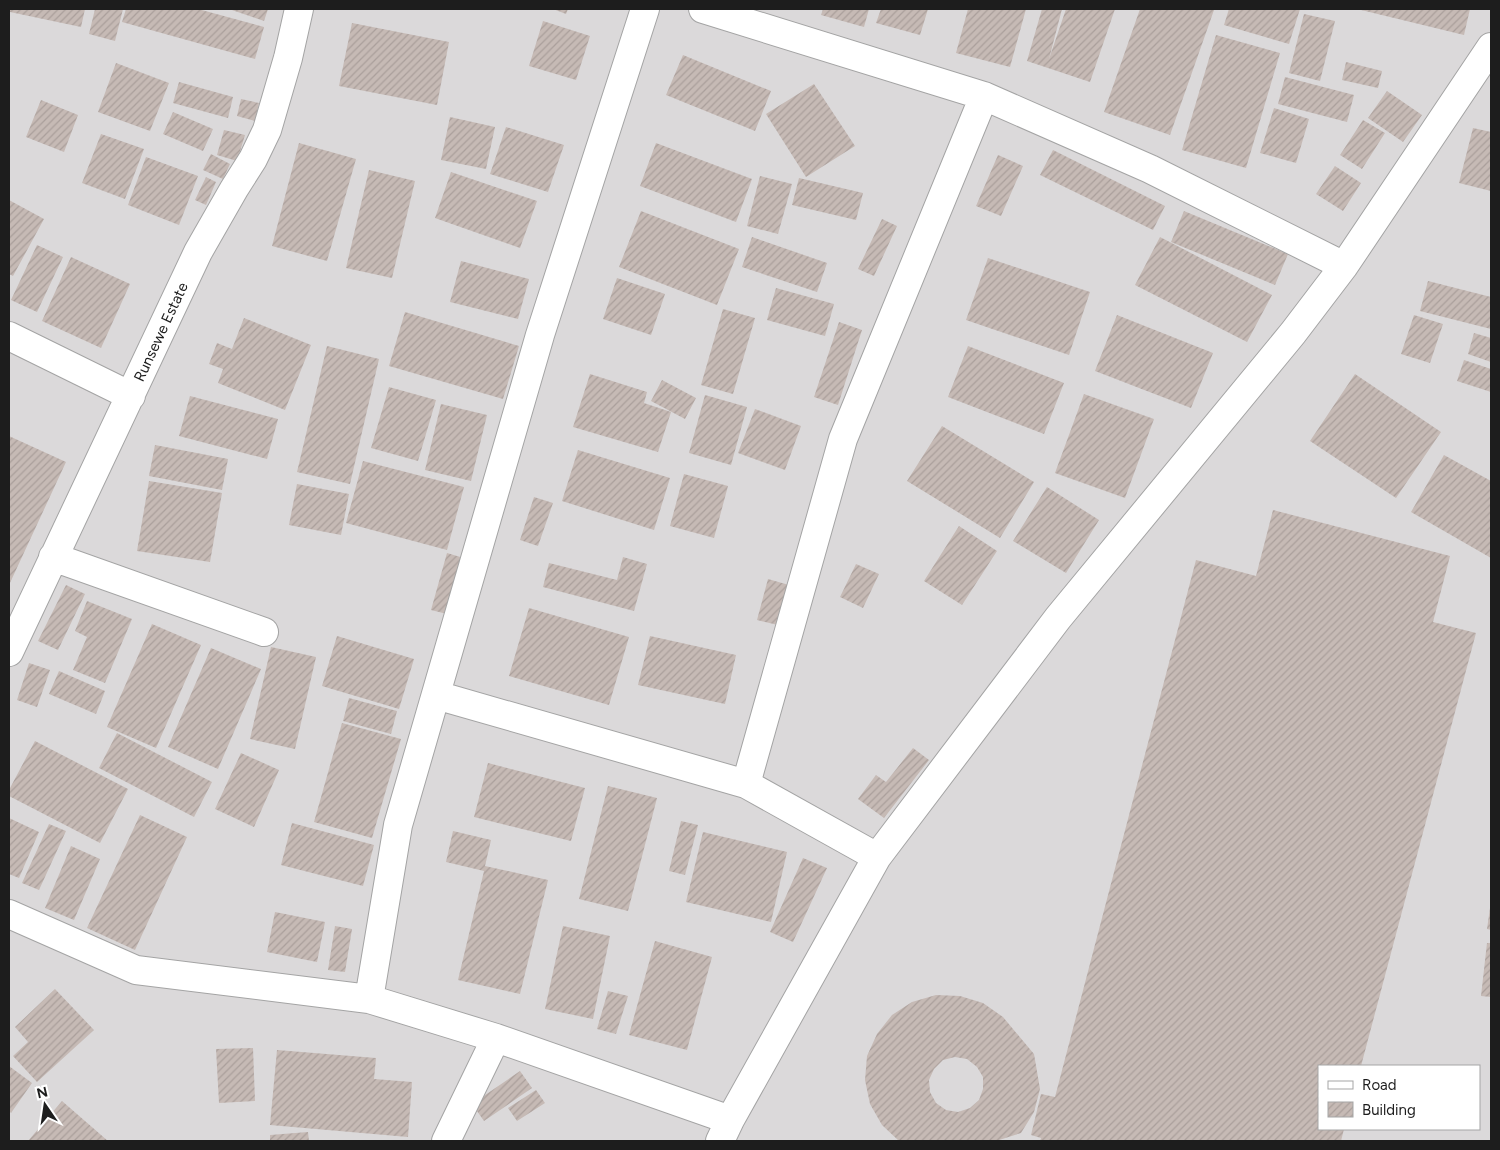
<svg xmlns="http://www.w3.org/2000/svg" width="1500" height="1150" font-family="Figtree,sans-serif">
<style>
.residential{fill:#dbd9da;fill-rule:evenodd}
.building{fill:url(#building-hatch);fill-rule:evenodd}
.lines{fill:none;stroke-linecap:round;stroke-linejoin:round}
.minor-casing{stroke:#a4a4a4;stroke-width:30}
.minor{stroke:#fff;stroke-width:28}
.labels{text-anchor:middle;stroke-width:5;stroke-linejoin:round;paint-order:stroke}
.street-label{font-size:15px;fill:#1d1d1d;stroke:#fff}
</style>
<defs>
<pattern id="building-hatch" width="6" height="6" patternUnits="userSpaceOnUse" patternTransform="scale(1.25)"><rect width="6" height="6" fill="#c6bab5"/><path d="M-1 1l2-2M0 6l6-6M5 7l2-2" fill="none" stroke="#aa9f9b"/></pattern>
</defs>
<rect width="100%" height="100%" fill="#efe9e2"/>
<path class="residential" d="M 9,9 L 1491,9 L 1491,1141 L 9,1141 ZM 1319,1066 L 1479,1066 L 1479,1129 L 1319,1129 Z"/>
<path class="building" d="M 10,9 L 85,9 L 81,27 L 10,12 Z
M 95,9 L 123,9 L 115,41 L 89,34 Z
M 126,9 L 198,9 L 264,27 L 255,59 L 122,22 Z
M 229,9 L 268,9 L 264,21 Z
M 553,9 L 568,9 L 566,14 Z
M 823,9 L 869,9 L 864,27 L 821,15 Z
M 881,9 L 928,9 L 920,35 L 876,23 Z
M 968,9 L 1026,9 L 1010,67 L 956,53 Z
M 1042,9 L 1062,9 L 1049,59 L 1066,9 L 1115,9 L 1090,82 L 1027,61 Z
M 1140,9 L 1214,10 L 1170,135 L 1104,112 Z
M 1229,9 L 1300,9 L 1289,44 L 1224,25 Z
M 1357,9 L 1470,9 L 1464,35 Z
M 1304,14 L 1335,21 L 1320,81 L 1289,73 Z
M 543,21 L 590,36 L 576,80 L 529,66 Z
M 352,23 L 449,42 L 437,105 L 339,86 Z
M 1216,35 L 1280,53 L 1246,168 L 1182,150 Z
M 683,55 L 771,91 L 755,131 L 666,95 Z
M 1346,62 L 1382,71 L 1378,88 L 1342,80 Z
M 116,63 L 169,83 L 150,131 L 98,112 Z
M 1285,77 L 1354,95 L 1347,122 L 1278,104 Z
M 179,82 L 233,97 L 228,118 L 173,103 Z
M 814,84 L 855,146 L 806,177 L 766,114 Z
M 1387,91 L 1422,115 L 1403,142 L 1368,118 Z
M 241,99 L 259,103 L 255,121 L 237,116 Z
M 41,100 L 78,115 L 64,152 L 26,137 Z
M 1274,108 L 1309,119 L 1296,163 L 1260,153 Z
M 173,112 L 213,129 L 203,151 L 163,134 Z
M 450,117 L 495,127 L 486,169 L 441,160 Z
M 1363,120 L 1385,133 L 1362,169 L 1340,155 Z
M 506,127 L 564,145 L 548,192 L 490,174 Z
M 1473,128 L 1491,132 L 1491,191 L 1459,183 Z
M 224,130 L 245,135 L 237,161 L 217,155 Z
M 101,134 L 144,149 L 125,199 L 82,183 Z
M 299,143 L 356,159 L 327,261 L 272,246 Z
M 656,143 L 752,179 L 736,222 L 640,186 Z
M 1053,150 L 1165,206 L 1153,230 L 1040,175 Z
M 211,154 L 230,164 L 223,179 L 203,170 Z
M 998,155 L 1023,166 L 1001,216 L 976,206 Z
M 146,157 L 198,176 L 179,225 L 128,205 Z
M 1335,166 L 1361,183 L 1343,211 L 1316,194 Z
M 369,170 L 415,181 L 392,278 L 346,268 Z
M 451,172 L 537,201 L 520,248 L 435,218 Z
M 760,176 L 792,184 L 778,234 L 747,226 Z
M 206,177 L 216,182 L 206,205 L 195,200 Z
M 799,178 L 863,193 L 856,220 L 792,205 Z
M 9,200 L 44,219 L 13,276 L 9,274 Z
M 641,211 L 739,249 L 717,305 L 619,267 Z
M 1184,211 L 1288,254 L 1275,285 L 1171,242 Z
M 882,219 L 897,226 L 874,276 L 858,269 Z
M 752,237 L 827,263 L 817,292 L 742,267 Z
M 1160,237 L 1272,295 L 1247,342 L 1135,285 Z
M 37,245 L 63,257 L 37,312 L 11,300 Z
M 71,257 L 130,284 L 101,348 L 42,321 Z
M 988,258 L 1090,292 L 1069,355 L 966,320 Z
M 461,261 L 529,279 L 518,319 L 450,302 Z
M 617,278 L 665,294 L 651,335 L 603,319 Z
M 1428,281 L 1491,297 L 1491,329 L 1420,311 Z
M 776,288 L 834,304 L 825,336 L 767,320 Z
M 723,309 L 755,318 L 733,394 L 701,385 Z
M 405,312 L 519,346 L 503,399 L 389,366 Z
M 1117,315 L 1213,353 L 1191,408 L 1095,371 Z
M 1414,315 L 1443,324 L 1430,363 L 1401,354 Z
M 244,318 L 311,345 L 285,410 L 218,383 L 223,369 L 209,364 L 217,343 L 232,349 Z
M 839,322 L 862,330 L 838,405 L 814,397 Z
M 1474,333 L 1491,338 L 1491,362 L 1468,354 Z
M 327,346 L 379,359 L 350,484 L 297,472 Z
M 968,346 L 1064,383 L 1044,434 L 948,397 Z
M 1464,360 L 1491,369 L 1491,392 L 1457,381 Z
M 590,374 L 647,392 L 644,403 L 671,412 L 658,452 L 573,427 Z
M 1355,374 L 1441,432 L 1396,498 L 1310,441 Z
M 662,380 L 696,398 L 685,419 L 651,401 Z
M 389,387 L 436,400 L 418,461 L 371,448 Z
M 1084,394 L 1154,419 L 1125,498 L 1055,473 Z
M 705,395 L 747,407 L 731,465 L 689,453 Z
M 190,396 L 278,419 L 267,459 L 179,436 Z
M 441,404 L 487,415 L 471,481 L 425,470 Z
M 755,409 L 801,426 L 785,470 L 738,453 Z
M 942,426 L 1034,482 L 1000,538 L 907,481 Z
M 9,436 L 66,462 L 9,585 Z
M 155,445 L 228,459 L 222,490 L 149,476 Z
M 578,450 L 670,478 L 654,530 L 562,501 Z
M 1444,455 L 1491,481 L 1491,558 L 1411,512 Z
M 363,461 L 464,487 L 447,550 L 346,523 Z
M 684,474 L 728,486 L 714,538 L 670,526 Z
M 149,481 L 222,493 L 210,562 L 137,551 Z
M 297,484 L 349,494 L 341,535 L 289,525 Z
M 1047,487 L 1099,520 L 1066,573 L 1013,541 Z
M 534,497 L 553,503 L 538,546 L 520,540 Z
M 1273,510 L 1450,556 L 1433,622 L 1476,633 L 1361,1066 L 1319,1066 L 1319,1129 L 1344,1129 L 1341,1141 L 1040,1141 L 1041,1138 L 1031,1135 L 1041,1094 L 1055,1097 L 1196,560 L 1256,576 Z
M 959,526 L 997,551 L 962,605 L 924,581 Z
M 447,553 L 467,559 L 451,615 L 431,610 Z
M 623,557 L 647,564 L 634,611 L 543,587 L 549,563 L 617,580 Z
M 856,564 L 879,574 L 863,608 L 840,597 Z
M 768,579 L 789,585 L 778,625 L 757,620 Z
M 66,585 L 85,594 L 58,650 L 38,641 Z
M 87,601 L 132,619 L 105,683 L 73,670 L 87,637 L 75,631 Z
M 529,608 L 629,637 L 609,705 L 509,676 Z
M 152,624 L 201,645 L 156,748 L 107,727 Z
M 337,636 L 414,659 L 399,709 L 322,686 Z
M 650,636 L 736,655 L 725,704 L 638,685 Z
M 271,647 L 316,657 L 295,749 L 250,739 Z
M 211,648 L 261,669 L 218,769 L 168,747 Z
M 29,663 L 50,670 L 37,707 L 17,700 Z
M 59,671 L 105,691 L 96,714 L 49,694 Z
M 349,698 L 397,711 L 391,734 L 343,721 Z
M 342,723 L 401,739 L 372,838 L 314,822 Z
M 117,733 L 212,782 L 194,817 L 99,768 Z
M 35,741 L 128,789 L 100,843 L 9,796 L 9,790 Z
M 913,748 L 929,760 L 884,818 L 858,799 L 876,775 L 886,782 Z
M 241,753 L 279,770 L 254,827 L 215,809 Z
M 488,763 L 585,788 L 571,841 L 474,817 Z
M 608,786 L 657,798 L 628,911 L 579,899 Z
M 140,815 L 187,837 L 135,950 L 87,928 Z
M 9,818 L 39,832 L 19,878 L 9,874 Z
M 681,821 L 698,825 L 685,875 L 669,871 Z
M 292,823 L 374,845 L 363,886 L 281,865 Z
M 49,824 L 66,831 L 39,890 L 22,883 Z
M 453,831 L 491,840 L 485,866 L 548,880 L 520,994 L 458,980 L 484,871 L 446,862 Z
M 703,832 L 787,852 L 771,922 L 686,902 Z
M 71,846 L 100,859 L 74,920 L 45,908 Z
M 803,858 L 827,868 L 793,942 L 770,932 Z
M 1490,908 L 1491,908 L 1491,930 L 1487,929 Z
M 275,912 L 325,922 L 317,962 L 267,952 Z
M 335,926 L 352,929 L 345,972 L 328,970 Z
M 563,926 L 610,936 L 593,1019 L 545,1009 Z
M 655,941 L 712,957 L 687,1050 L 629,1035 Z
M 1487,943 L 1491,943 L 1491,997 L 1481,996 Z
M 55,989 L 94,1030 L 37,1082 L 13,1056 L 28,1042 L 15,1027 Z
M 608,991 L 628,996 L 616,1034 L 597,1029 Z
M 936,995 L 960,996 L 983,1003 L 1003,1017 L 1034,1054 L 1040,1089 L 1034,1112 L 1021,1133 L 996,1141 L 899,1141 L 882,1125 L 870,1104 L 865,1080 L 867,1056 L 877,1034 L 892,1015 L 912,1002 ZM 955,1057 L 967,1059 L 977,1067 L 983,1077 L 983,1089 L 979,1100 L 970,1108 L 958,1112 L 946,1110 L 936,1103 L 930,1092 L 929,1080 L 934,1069 L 943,1060 Z
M 253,1048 L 255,1101 L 219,1103 L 216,1049 Z
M 277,1050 L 376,1058 L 374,1079 L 412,1082 L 408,1137 L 270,1125 Z
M 9,1066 L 32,1083 L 11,1113 L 9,1111 Z
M 520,1071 L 532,1088 L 484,1121 L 472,1104 Z
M 536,1090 L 545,1103 L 517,1121 L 508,1108 Z
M 62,1101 L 108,1141 L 28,1141 Z
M 308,1132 L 309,1141 L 270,1141 L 270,1135 Z"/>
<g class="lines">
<g class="minor-casing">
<path id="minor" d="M 645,9 L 540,335 L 398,825 L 369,999 L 496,1038 L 730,1120
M 703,9 L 984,96 L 1150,169 L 1344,266
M 9,336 L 131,396
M 53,557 L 264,632
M 9,652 L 198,252 L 234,189 L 253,159 L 267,130 L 288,58 L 299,9
M 436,695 L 746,784 L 877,857
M 746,784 L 843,439 L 984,96
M 9,914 L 136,970 L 369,999
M 446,1141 L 496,1038
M 720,1141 L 730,1120 L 877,857 L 1058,618 L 1293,333 L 1344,266 L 1491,47"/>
</g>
<use href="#minor" class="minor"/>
</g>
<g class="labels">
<g class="street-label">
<text transform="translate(161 332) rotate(-65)" y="5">Runsewe Estate</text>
</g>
</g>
<rect width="1500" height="1150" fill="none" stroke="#1d1d1d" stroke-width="20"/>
<rect x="1318" y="1065" width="162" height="65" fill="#ffffff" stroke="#a5a5a5"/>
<rect x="1328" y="1081" width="25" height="8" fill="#ffffff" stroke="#a5a5a5"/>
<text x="1362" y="1090" font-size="15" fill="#1d1d1d">Road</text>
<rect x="1328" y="1102" width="25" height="15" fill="url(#building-hatch)" stroke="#a5a5a5"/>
<text x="1362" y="1115" font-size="15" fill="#1d1d1d">Building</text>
<g transform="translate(45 1105) rotate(347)" stroke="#ffffff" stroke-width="4" paint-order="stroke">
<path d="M0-4L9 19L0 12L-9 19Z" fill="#1d1d1d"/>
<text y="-8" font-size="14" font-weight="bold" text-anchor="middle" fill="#1d1d1d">N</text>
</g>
</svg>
